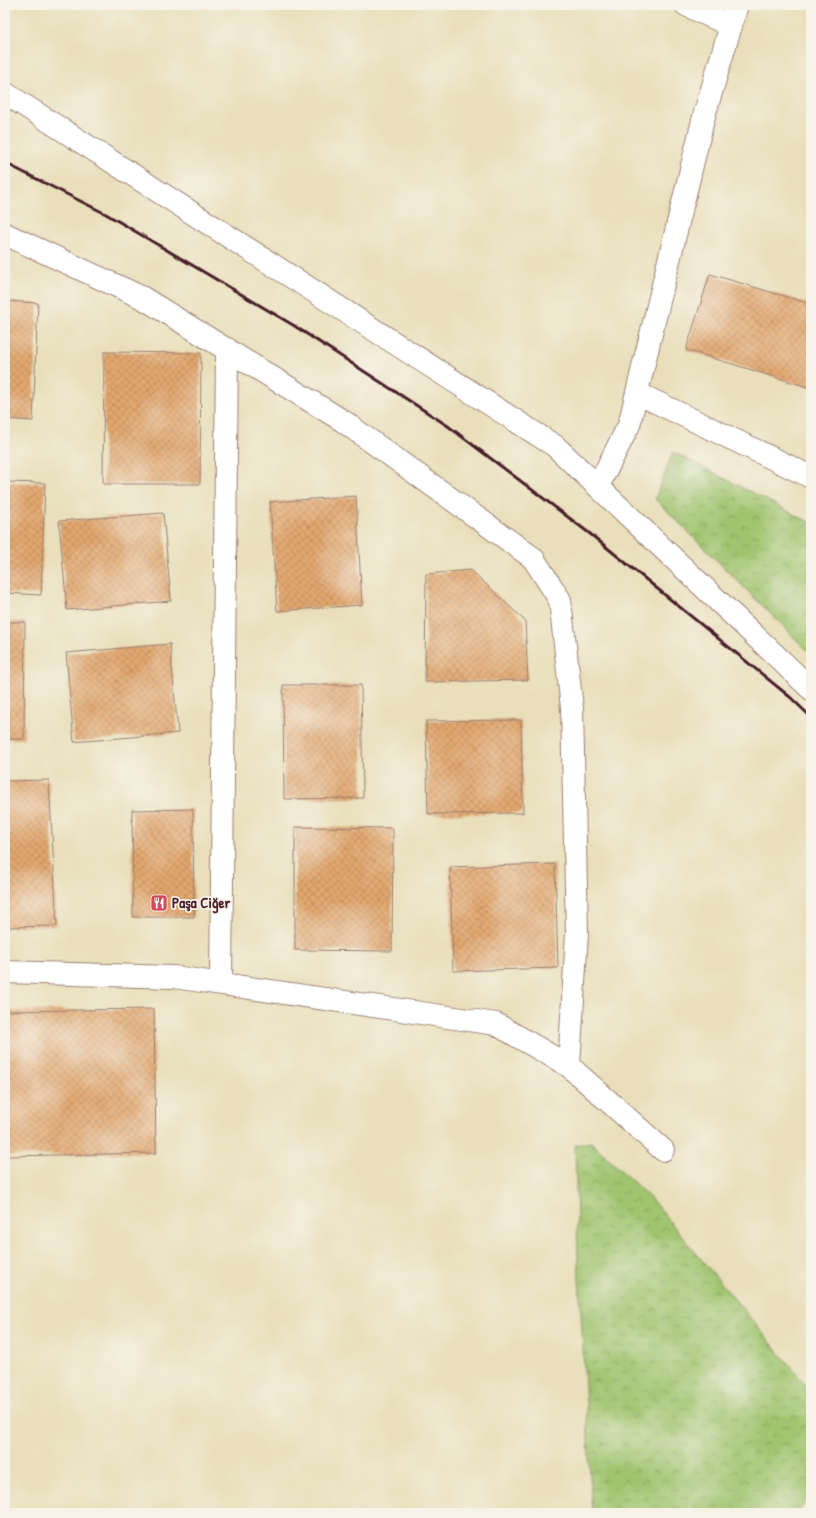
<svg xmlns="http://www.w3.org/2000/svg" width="816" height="1518" font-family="'Patrick Hand',sans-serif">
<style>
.park{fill:url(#park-crowns);stroke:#75724d}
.building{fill:url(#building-cross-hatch)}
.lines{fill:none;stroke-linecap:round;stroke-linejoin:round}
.minor-casing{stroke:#9a7f72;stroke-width:24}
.minor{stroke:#fff;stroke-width:22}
.rail{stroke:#4a1f2b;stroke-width:3}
.labels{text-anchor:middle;stroke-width:3.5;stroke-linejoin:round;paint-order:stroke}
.poi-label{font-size:15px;font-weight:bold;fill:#4a1f2b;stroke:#f7f3e8;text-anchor:start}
</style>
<defs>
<pattern id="park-crowns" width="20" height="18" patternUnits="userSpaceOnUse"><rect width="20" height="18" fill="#a0c56f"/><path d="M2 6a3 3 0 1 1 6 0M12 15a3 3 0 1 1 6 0" fill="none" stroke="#849f5b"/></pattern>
<pattern id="building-cross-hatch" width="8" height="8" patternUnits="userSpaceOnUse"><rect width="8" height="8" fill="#e3a870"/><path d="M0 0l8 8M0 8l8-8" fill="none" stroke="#ba885c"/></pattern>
</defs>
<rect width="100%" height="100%" fill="#f7f3e8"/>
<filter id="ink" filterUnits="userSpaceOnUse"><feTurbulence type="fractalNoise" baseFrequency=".025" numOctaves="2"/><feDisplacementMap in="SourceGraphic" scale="8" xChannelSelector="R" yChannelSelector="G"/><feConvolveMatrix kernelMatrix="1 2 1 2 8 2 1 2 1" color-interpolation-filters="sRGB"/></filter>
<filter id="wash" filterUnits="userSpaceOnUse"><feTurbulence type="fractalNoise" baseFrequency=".012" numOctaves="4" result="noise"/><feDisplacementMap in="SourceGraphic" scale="16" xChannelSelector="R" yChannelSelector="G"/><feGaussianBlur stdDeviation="0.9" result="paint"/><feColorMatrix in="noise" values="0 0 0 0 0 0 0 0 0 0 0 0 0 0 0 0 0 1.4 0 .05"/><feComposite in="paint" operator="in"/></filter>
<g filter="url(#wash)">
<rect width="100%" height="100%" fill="#e9dfba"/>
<path class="park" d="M 673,452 L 811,523 L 811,654 L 655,499 Z
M 591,1142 L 652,1200 L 811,1391 L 811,1495 L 797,1513 L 592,1513 L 578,1260 L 575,1145 Z"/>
<g id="blocks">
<path class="building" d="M 710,274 L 811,304 L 811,388 L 686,350 Z
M 5,301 L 38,303 L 33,421 L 5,419 Z
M 104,352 L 201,353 L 200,484 L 103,484 Z
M 5,482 L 45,483 L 41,595 L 5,593 Z
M 356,496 L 362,605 L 277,611 L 270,502 Z
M 163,513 L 171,601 L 67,610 L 59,521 Z
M 471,570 L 525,621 L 528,680 L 425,682 L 426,574 Z
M 5,622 L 25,622 L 24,739 L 5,739 Z
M 170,644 L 178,733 L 74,742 L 66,653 Z
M 283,685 L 361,685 L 363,798 L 284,799 Z
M 521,720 L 523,813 L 428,814 L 426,721 Z
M 49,780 L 57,926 L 5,927 L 5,781 Z
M 193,809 L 194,917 L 133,917 L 132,810 Z
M 295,827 L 393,828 L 392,951 L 295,950 Z
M 555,864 L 558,968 L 453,971 L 450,867 Z
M 154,1009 L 156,1153 L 5,1156 L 5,1011 Z"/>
</g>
</g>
<g filter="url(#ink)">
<use href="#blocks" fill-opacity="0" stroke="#9a7f72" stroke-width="1"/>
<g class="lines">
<g class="minor-casing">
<path id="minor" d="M 686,5 L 731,26
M 5,93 L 555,446 L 811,689
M 5,234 L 143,298 L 343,421 L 533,558 L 560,600 L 572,708 L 577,933 L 569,1066
M 637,393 L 811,477
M 598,486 L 629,425 L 704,116 L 737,5
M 5,972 L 174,977 L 496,1024 L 569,1066 L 663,1150
M 221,983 L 227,349"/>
</g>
<use href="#minor" class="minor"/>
<path class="rail" d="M 5,163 L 106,214 L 293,325 L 448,426 L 589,533 L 790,697 L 811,717"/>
</g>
</g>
<defs>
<g id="restaurant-square" transform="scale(0.9)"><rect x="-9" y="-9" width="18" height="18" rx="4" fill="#d1495b" stroke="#f7f3e8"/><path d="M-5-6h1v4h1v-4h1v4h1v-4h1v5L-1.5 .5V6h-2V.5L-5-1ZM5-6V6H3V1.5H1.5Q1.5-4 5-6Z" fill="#fff"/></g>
</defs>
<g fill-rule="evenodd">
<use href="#restaurant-square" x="159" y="903"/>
</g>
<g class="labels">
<g class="poi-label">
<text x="172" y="908">Paşa Ciğer</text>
</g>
</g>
<rect width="816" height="1518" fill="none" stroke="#f7f3e8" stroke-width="20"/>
</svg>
